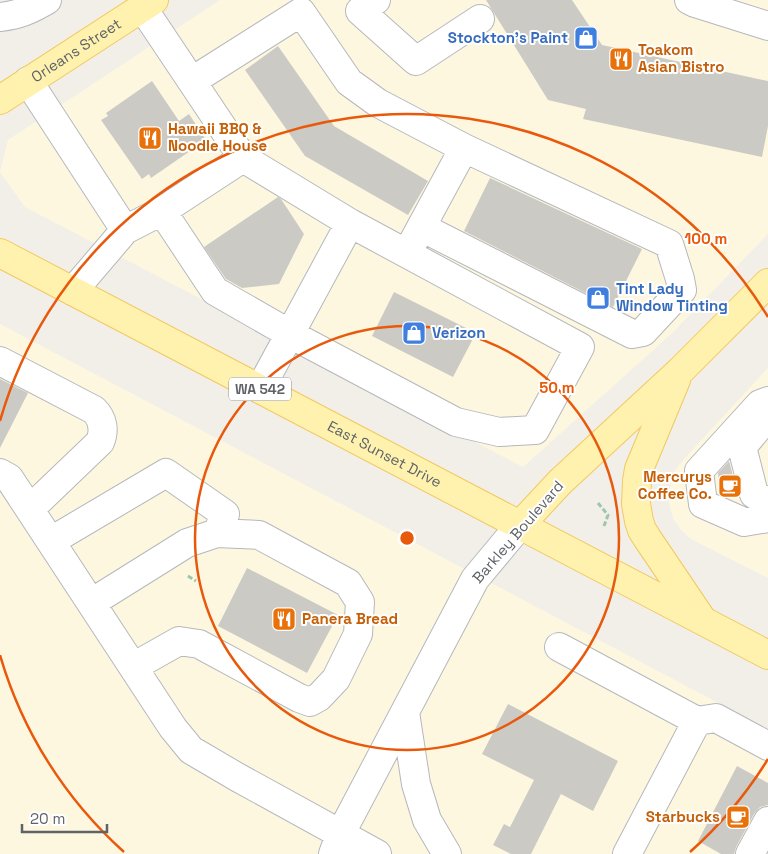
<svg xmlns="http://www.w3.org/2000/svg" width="768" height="854" font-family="'Space Grotesk',sans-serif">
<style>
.commercial{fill:#fef7e0}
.building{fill:#cccac5}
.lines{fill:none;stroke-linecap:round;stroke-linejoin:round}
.minor-casing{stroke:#b5b8bc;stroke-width:30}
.major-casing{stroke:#f2c960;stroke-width:30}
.path{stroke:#9cc7a9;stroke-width:3;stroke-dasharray:5 2.5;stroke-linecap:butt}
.minor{stroke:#fff;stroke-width:28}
.major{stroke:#fff2af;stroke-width:28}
.ring{fill:none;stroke:#e8590c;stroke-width:2.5}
.labels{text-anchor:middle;stroke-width:4;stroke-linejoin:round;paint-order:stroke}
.shield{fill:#fff;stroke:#8f9295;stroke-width:1}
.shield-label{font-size:14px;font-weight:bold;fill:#5f6368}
.shop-label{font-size:15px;font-weight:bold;fill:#366cbe;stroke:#fff;text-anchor:start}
.street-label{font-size:15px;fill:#5f6368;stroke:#fff}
.food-label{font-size:15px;font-weight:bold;fill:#c56008;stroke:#fff;text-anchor:start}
.centre{fill:#e8590c;stroke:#fff;stroke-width:2.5}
.ring-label{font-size:15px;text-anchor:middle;font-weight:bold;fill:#e8590c;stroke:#fff;stroke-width:4;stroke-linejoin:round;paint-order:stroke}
</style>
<rect width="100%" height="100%" fill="#f1efe8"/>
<path class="commercial" d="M 220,0 L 768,0 L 768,234 L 670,335 L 523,467 L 25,207 L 0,172 L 8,140 Z
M 0,324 L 768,729 L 768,854 L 0,854 Z
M 768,368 L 768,578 L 691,539 L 681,530 L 673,518 L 669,502 L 670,488 L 674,472 L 684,459 Z"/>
<path class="building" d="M 486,0 L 572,0 L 602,45 L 768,81 L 768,126 L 762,157 L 583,119 L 586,109 L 548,100 Z
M 278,46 L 334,126 L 428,181 L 408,215 L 305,156 L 245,70 Z
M 152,81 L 179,121 L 189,114 L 206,140 L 151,178 L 149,174 L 142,179 L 101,120 L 108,116 L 106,113 Z
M 490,178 L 642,249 L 613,307 L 464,231 Z
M 278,197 L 281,199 L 304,234 L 279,284 L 242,288 L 226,279 L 204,247 Z
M 394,292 L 476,333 L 453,377 L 372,336 Z
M 0,379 L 28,393 L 0,448 Z
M 729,461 L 738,495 L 724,496 L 721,495 L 718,473 Z
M 247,568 L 338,615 L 307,673 L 218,626 Z
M 508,704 L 618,761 L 593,811 L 561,794 L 531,854 L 511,854 L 493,845 L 504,824 L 510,827 L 534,780 L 482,754 Z
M 737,766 L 768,783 L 768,805 L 760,807 L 754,814 L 736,847 L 734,854 L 721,854 L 698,841 Z"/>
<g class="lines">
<g class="minor-casing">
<path id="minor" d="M 376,0 L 360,11 L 416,61 L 480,19
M 689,0 L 695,3 L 768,26
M 142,7 L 243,158 L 350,223 L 260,389
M 0,17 C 19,15 30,10 47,0
M 28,81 L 125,230 L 73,291
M 192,81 L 301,12 L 349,82 L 378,103 L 464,148 L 412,244
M 162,211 L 215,291 L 290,334 L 456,422 L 499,432 L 535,430 L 580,347 L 350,223
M 421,227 L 632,334 L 643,332 L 682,290 L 680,279 L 669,244 L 464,148
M 125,230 L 162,211 L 243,158
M 0,361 L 94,410 C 103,419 105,430 100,442 L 30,509
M 768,401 L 760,404 L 699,471 L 703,504 L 744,522 L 768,518
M 763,422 L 742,447 L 754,494 L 768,503
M 0,473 L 9,478 L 173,728 L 191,750 L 237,777 L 377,854
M 51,541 L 166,473 L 225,514 L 217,533 L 187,543 L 91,603
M 559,647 L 697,721 L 627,854
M 133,667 L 179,641 L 199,644 L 299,698 L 310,702 L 319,697 L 336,679 L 358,634 L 360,602 L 348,583 L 259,535 L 217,533
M 405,712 L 416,784 L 427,820 L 447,854
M 697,721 L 716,718 L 768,746
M 333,854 L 340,835 L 475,579 L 520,525
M 750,854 L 768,821"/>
</g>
<g class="major-casing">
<g id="major">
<path id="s1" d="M 0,100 L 154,0"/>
<path id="s2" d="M 0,253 L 768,655"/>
<path d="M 676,380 L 639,469 L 637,481 L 636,504 L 639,521 L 642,530 L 647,538 L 701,618"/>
<path d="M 520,525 L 560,482 L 680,371 L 768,283"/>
</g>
</g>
<path class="path" d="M 598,503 L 608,515 L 604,526
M 188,576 L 196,581"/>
<use href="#minor" class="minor"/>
<use href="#major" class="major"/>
</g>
<g class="ring">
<circle cx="407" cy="538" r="212"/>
<path d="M768 759A423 423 0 0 1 690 852M124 852A423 423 0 0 1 0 655M0 421A423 423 0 0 1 768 317"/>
</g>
<defs>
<g id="shop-square" transform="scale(1.25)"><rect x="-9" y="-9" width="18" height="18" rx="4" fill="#3f7fe0" stroke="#fff"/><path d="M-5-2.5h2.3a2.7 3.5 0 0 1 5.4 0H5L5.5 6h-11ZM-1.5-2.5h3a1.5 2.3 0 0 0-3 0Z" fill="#fff"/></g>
<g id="restaurant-square" transform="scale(1.25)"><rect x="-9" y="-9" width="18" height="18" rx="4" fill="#e8710a" stroke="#fff"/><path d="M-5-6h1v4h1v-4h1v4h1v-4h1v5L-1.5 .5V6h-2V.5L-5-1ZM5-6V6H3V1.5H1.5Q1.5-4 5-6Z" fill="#fff"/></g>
<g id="cafe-square" transform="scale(1.25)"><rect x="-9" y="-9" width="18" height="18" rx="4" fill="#e8710a" stroke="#fff"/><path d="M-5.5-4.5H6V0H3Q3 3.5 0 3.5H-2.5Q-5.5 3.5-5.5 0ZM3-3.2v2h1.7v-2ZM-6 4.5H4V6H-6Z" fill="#fff"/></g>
</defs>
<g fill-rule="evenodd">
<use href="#shop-square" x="586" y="38"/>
<use href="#restaurant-square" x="621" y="59"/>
<use href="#restaurant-square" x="150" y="138"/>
<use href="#shop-square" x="598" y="298"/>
<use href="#shop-square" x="414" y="333"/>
<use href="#cafe-square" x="730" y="486"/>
<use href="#restaurant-square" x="284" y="619"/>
<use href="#cafe-square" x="738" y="817"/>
</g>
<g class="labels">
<rect class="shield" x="229" y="377.5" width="62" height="23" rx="4"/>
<g class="shield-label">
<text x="260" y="394">WA 542</text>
</g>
<g class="shop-label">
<text x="568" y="43" text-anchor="end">Stockton's Paint</text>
<text x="616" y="294">Tint Lady<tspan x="616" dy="17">Window Tinting</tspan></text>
<text x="432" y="338">Verizon</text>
</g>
<g class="street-label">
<text dy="5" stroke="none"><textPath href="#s1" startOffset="91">Orleans Street</textPath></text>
<text dy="5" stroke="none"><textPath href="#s2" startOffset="434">East Sunset Drive</textPath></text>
<text transform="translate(518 532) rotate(-49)" y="5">Barkley Boulevard</text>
</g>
<g class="food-label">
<text x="638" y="55">Toakom<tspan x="638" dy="17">Asian Bistro</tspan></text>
<text x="168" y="134">Hawaii BBQ &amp;<tspan x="168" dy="17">Noodle House</tspan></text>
<text x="712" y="482" text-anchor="end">Mercurys<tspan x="712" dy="17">Coffee Co.</tspan></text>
<text x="302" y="624">Panera Bread</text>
<text x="720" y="822" text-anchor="end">Starbucks</text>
</g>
</g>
<circle cx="407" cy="538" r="8" class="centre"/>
<g class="ring-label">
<text x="706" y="244">100 m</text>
<text x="557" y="393">50 m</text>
</g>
<path d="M22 824v8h85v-8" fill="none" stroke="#5f6368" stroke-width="2.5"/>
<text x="30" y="824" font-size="15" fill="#5f6368" stroke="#ffffff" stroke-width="4" paint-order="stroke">20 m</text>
</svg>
